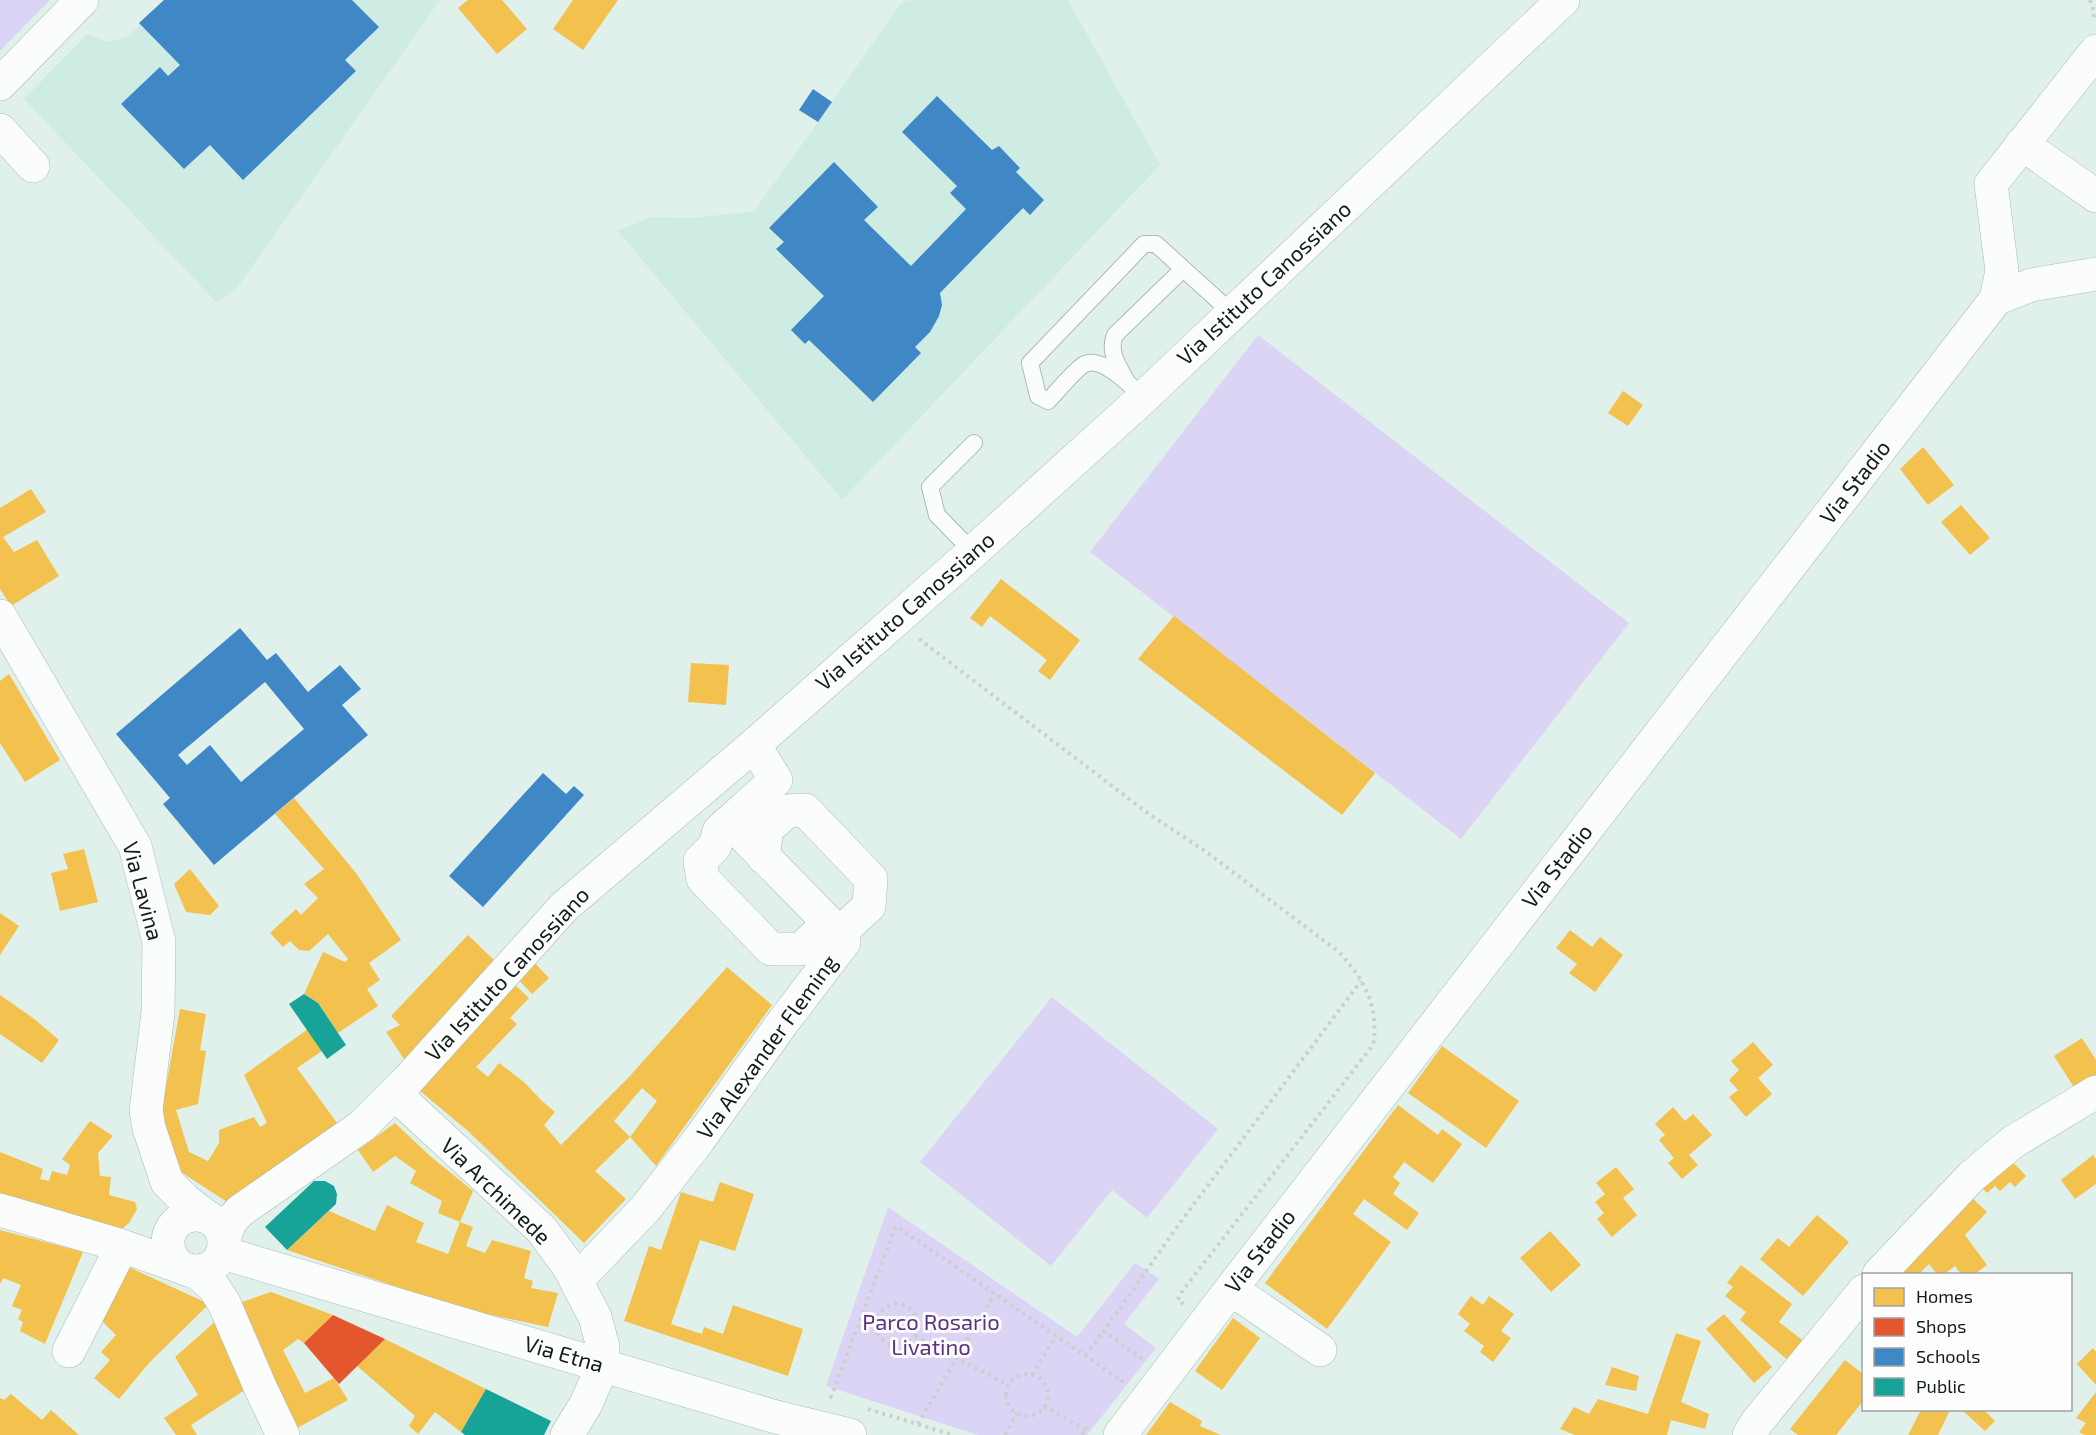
<svg xmlns="http://www.w3.org/2000/svg" width="2096" height="1435" font-family="'Exo 2',sans-serif">
<style>
.built{fill:#ceece4}
.green{fill:#dcd4f4}
.homes{fill:#f2c14e}
.shops{fill:#e4572e}
.schools{fill:#3f88c5;fill-rule:evenodd}
.public{fill:#17a398}
.lines{fill:none;stroke-linecap:round;stroke-linejoin:round}
.service-casing{stroke:#acb9b6;stroke-width:18}
.minor-casing{stroke:#acb9b6;stroke-width:34}
.tertiary-casing{stroke:#acb9b6;stroke-width:34}
.path{stroke:#cbcfce;stroke-width:4;stroke-dasharray:3 4.5;stroke-linecap:butt}
.service{stroke:#fafdfc;stroke-width:16}
.minor{stroke:#fafdfc;stroke-width:33}
.tertiary{stroke:#fafdfc;stroke-width:33}
.labels{text-anchor:middle;stroke-width:6;stroke-linejoin:round;paint-order:stroke}
.street-label{font-size:22px;fill:#111d1a;stroke:#fdfdfd}
.park-label{font-size:22px;fill:#5d3183;stroke:#fdfdfd}
</style>
<rect width="100%" height="100%" fill="#e0f1ec"/>
<path class="built" d="M 164,0 L 440,0 L 237,288 L 217,303 L 24,99 L 87,34 L 108,42 L 128,37 Z
M 915,0 L 1068,0 L 1160,165 L 842,500 L 618,231 L 651,217 L 694,218 L 754,211 L 818,122 L 898,7 L 904,1 Z"/>
<path class="green" d="M 0,0 L 50,0 L 0,51 Z
M 1258,335 L 1629,623 L 1461,839 L 1090,552 Z
M 1052,997 L 1218,1129 L 1147,1218 L 1112,1190 L 1051,1266 L 920,1162 Z
M 888,1207 L 1077,1337 L 1135,1263 L 1159,1279 L 1124,1324 L 1156,1348 L 1087,1435 L 978,1435 L 826,1386 Z"/>
<path class="homes" d="M 468,0 L 502,0 L 527,29 L 497,54 L 458,8 Z
M 573,0 L 618,0 L 583,50 L 553,29 Z
M 1623,391 L 1643,405 L 1628,426 L 1608,413 Z
M 1923,447 L 1954,485 L 1928,505 L 1900,469 Z
M 31,489 L 46,512 L 3,537 L 14,552 L 37,540 L 59,576 L 11,606 L 0,589 L 0,508 Z
M 1961,505 L 1990,538 L 1970,555 L 1941,522 Z
M 1001,579 L 1080,640 L 1050,680 L 1038,671 L 1047,660 L 990,616 L 982,627 L 970,618 Z
M 1174,616 L 1375,773 L 1342,815 L 1138,659 Z
M 691,663 L 729,665 L 726,705 L 688,702 Z
M 9,674 L 60,760 L 25,782 L 0,743 L 0,681 Z
M 294,798 L 356,873 L 401,940 L 369,963 L 380,980 L 367,989 L 378,1006 L 338,1033 L 318,1003 L 304,994 L 323,952 L 345,962 L 348,959 L 328,934 L 309,951 L 299,950 L 290,941 L 283,947 L 270,933 L 296,909 L 301,915 L 318,898 L 304,884 L 324,869 L 275,814 Z
M 84,849 L 98,902 L 60,911 L 51,873 L 68,869 L 63,854 Z
M 190,869 L 219,906 L 210,915 L 186,912 L 174,884 Z
M 0,913 L 19,926 L 0,955 Z
M 1570,930 L 1592,947 L 1600,937 L 1623,955 L 1595,992 L 1569,973 L 1577,964 L 1556,948 Z
M 468,935 L 497,963 L 406,1062 L 386,1032 L 400,1025 L 391,1016 Z
M 533,961 L 549,978 L 532,994 L 516,977 Z
M 727,967 L 772,1005 L 656,1166 L 630,1137 L 657,1101 L 642,1088 L 614,1121 L 630,1137 L 595,1171 L 626,1199 L 584,1243 L 468,1131 L 414,1086 L 513,983 L 529,998 L 510,1018 L 517,1024 L 476,1067 L 488,1077 L 499,1063 L 524,1082 L 542,1101 L 555,1112 L 544,1125 L 561,1145 L 629,1077 Z
M 0,995 L 33,1018 L 59,1040 L 42,1063 L 0,1034 Z
M 180,1009 L 206,1014 L 200,1050 L 206,1051 L 198,1104 L 176,1110 L 189,1152 L 208,1161 L 219,1143 L 219,1130 L 254,1117 L 260,1127 L 267,1123 L 244,1075 L 308,1029 L 322,1051 L 297,1068 L 337,1123 L 227,1202 L 181,1172 L 161,1114 Z
M 2082,1038 L 2096,1060 L 2096,1076 L 2075,1089 L 2054,1056 Z
M 1753,1042 L 1773,1065 L 1758,1078 L 1772,1094 L 1746,1117 L 1729,1097 L 1738,1090 L 1729,1080 L 1739,1070 L 1731,1061 Z
M 1442,1046 L 1519,1101 L 1486,1148 L 1408,1093 Z
M 1398,1105 L 1438,1135 L 1442,1129 L 1462,1144 L 1433,1183 L 1404,1162 L 1393,1177 L 1400,1183 L 1393,1194 L 1419,1213 L 1407,1230 L 1364,1199 L 1353,1214 L 1391,1242 L 1327,1329 L 1265,1283 Z
M 1673,1107 L 1685,1121 L 1693,1114 L 1712,1135 L 1689,1155 L 1698,1165 L 1682,1179 L 1668,1163 L 1674,1158 L 1659,1140 L 1665,1135 L 1655,1124 Z
M 90,1121 L 113,1136 L 98,1153 L 100,1176 L 111,1177 L 109,1195 L 135,1202 L 137,1209 L 129,1223 L 123,1228 L 114,1231 L 0,1199 L 0,1152 L 43,1169 L 40,1179 L 49,1181 L 52,1171 L 67,1175 L 70,1165 L 62,1159 Z
M 395,1123 L 430,1156 L 473,1191 L 460,1222 L 438,1213 L 442,1201 L 410,1183 L 416,1171 L 395,1156 L 373,1172 L 358,1150 Z
M 2093,1155 L 2096,1159 L 2096,1184 L 2075,1199 L 2061,1180 Z
M 2009,1158 L 2026,1176 L 2015,1187 L 2010,1182 L 2000,1191 L 1995,1186 L 1987,1193 L 1979,1185 Z
M 1616,1167 L 1634,1189 L 1623,1198 L 1637,1215 L 1612,1237 L 1597,1219 L 1604,1213 L 1595,1202 L 1605,1194 L 1596,1183 Z
M 720,1182 L 754,1194 L 735,1251 L 700,1240 L 671,1324 L 702,1334 L 704,1327 L 723,1334 L 733,1305 L 803,1329 L 788,1376 L 624,1321 L 649,1246 L 661,1250 L 681,1192 L 713,1202 Z
M 1968,1194 L 1987,1212 L 1965,1235 L 1987,1265 L 1975,1274 L 1961,1274 L 1955,1266 L 1944,1274 L 1937,1274 L 1929,1264 L 1919,1274 L 1898,1274 Z
M 387,1205 L 424,1223 L 416,1242 L 448,1254 L 460,1222 L 473,1227 L 466,1246 L 485,1253 L 492,1240 L 531,1251 L 524,1278 L 533,1281 L 531,1288 L 558,1293 L 548,1327 L 463,1309 L 287,1250 L 329,1211 L 375,1231 Z
M 1817,1215 L 1849,1242 L 1803,1296 L 1760,1259 L 1778,1238 L 1789,1247 Z
M 0,1230 L 83,1252 L 45,1344 L 20,1331 L 23,1322 L 18,1319 L 22,1310 L 12,1306 L 21,1285 L 3,1278 L 0,1284 Z
M 1550,1231 L 1581,1265 L 1551,1292 L 1520,1258 Z
M 122,1264 L 209,1304 L 149,1363 L 119,1399 L 94,1378 L 110,1360 L 101,1352 L 116,1335 L 102,1321 Z
M 1741,1265 L 1792,1304 L 1779,1322 L 1805,1342 L 1789,1361 L 1740,1320 L 1746,1312 L 1725,1296 L 1733,1287 L 1727,1283 Z
M 271,1292 L 333,1315 L 304,1343 L 298,1339 L 283,1350 L 305,1393 L 334,1378 L 348,1400 L 292,1431 L 239,1303 Z
M 1471,1296 L 1483,1305 L 1489,1296 L 1514,1314 L 1501,1331 L 1511,1338 L 1493,1362 L 1480,1352 L 1484,1346 L 1464,1331 L 1470,1324 L 1458,1314 Z
M 1724,1314 L 1772,1367 L 1754,1383 L 1706,1329 Z
M 1233,1318 L 1260,1338 L 1222,1390 L 1195,1371 Z
M 217,1320 L 248,1388 L 191,1425 L 197,1435 L 176,1435 L 164,1418 L 198,1395 L 175,1357 Z
M 1676,1333 L 1701,1341 L 1681,1402 L 1709,1414 L 1705,1429 L 1671,1420 L 1667,1435 L 1575,1435 L 1560,1429 L 1574,1407 L 1589,1414 L 1598,1399 L 1648,1414 Z
M 385,1339 L 486,1389 L 461,1432 L 435,1412 L 418,1434 L 409,1426 L 415,1416 L 357,1366 Z
M 2093,1348 L 2096,1352 L 2096,1385 L 2077,1364 Z
M 1845,1360 L 1863,1374 L 1863,1401 L 1836,1435 L 1798,1435 L 1790,1429 Z
M 1612,1367 L 1639,1376 L 1636,1391 L 1605,1385 Z
M 2096,1392 L 2096,1435 L 2085,1435 L 2079,1432 L 2086,1423 L 2076,1418 Z
M 11,1394 L 42,1420 L 51,1410 L 79,1435 L 0,1435 L 0,1398 L 4,1400 Z
M 1170,1402 L 1202,1421 L 1200,1426 L 1221,1435 L 1146,1435 Z
M 1921,1410 L 1950,1410 L 1938,1435 L 1908,1435 Z
M 1962,1410 L 1984,1410 L 1995,1421 L 1985,1431 Z"/>
<path class="shops" d="M 333,1315 L 385,1339 L 339,1384 L 304,1343 Z"/>
<path class="schools" d="M 164,0 L 352,0 L 379,27 L 345,60 L 356,71 L 243,180 L 210,145 L 184,169 L 121,104 L 160,67 L 168,76 L 180,65 L 139,23 Z
M 813,89 L 832,102 L 818,122 L 799,110 Z
M 937,96 L 992,150 L 999,146 L 1020,168 L 1016,172 L 1044,200 L 1030,215 L 1023,208 L 940,293 L 942,305 L 939,316 L 930,332 L 915,347 L 921,353 L 873,402 L 809,340 L 805,344 L 791,330 L 824,296 L 776,249 L 784,242 L 769,228 L 834,162 L 878,207 L 864,220 L 911,266 L 966,209 L 950,193 L 957,186 L 902,132 Z
M 240,628 L 267,660 L 276,653 L 308,692 L 340,665 L 361,689 L 342,705 L 368,735 L 214,865 L 163,804 L 170,798 L 116,734 ZM 265,682 L 304,729 L 241,782 L 210,745 L 187,765 L 178,755 Z
M 543,773 L 566,794 L 574,786 L 584,795 L 483,907 L 449,876 Z"/>
<path class="public" d="M 304,994 L 318,1003 L 346,1045 L 327,1059 L 289,1004 Z
M 314,1181 L 325,1181 L 334,1186 L 337,1194 L 336,1204 L 287,1250 L 265,1227 Z
M 486,1389 L 551,1421 L 544,1435 L 465,1435 L 461,1432 Z"/>
<g class="lines">
<g class="service-casing">
<path id="service" d="M 1126,380 C 1118,365 1108,352 1115,335 L 1183,269
M 1143,398 C 1132,386 1102,356 1085,364 C 1076,368 1057,392 1048,401 L 1038,396 L 1030,363 L 1144,244 L 1156,244 L 1232,313
M 973,552 L 937,515 L 930,487 L 974,443"/>
</g>
<g class="minor-casing">
<path id="minor" d="M 0,84 L 82,0
M 0,130 L 33,166
M 754,745 L 776,780 L 719,831 L 715,846 L 700,861 L 703,879 L 771,949 L 801,949 L 829,923
M 763,857 L 767,829 L 787,811 L 805,810 L 871,879 L 869,906 L 839,934
M 395,1094 L 542,1230 L 571,1270 L 576,1281 L 595,1317 L 603,1347 L 603,1365 L 586,1404 L 567,1435
M 224,1239 L 230,1222 L 240,1211 L 362,1126 L 408,1080 L 564,907 L 754,745 L 973,552 L 1143,398 L 1563,0
M 195,1271 L 213,1286 L 224,1303 L 261,1389 L 283,1435
M 1879,1274 L 1972,1176 L 2013,1142 L 2096,1092
M 576,1281 L 645,1209 L 698,1141 L 783,1022 L 844,942 L 829,923 L 739,831 L 740,813
M 1231,1289 L 1320,1350
M 69,1351 L 116,1258 L 119,1245
M 1749,1435 L 1757,1422 L 1864,1291"/>
</g>
<g class="tertiary-casing">
<path id="tertiary" d="M 2022,144 L 2096,196
M 1996,299 L 2031,285 L 2096,274
M 0,616 L 135,846 L 159,942 L 158,1013 L 146,1110 L 149,1128 L 167,1182 L 185,1200 L 206,1216
M 0,1210 L 119,1245 L 181,1267
M168 1243a28 28 0 1 1 56 0a28 28 0 1 1-56 0Z
M 223,1253 L 776,1417 L 850,1435
M 1120,1435 L 1231,1289 L 1996,299 L 2002,271 L 1991,184 L 2096,51"/>
</g>
<path class="path" d="M 2090,0 L 2094,12 L 2093,21
M 919,639 L 1149,814 L 1205,851 L 1339,952 C 1364,979 1380,1008 1373,1045 L 1180,1294 L 1178,1300 L 1183,1304
M876 1325a21 21 0 1 1 42 0a21 21 0 1 1-42 0Z
M 863,1312 L 878,1317
M 915,1336 L 1008,1385
M 1085,1355 L 1104,1331
M 1142,1359 L 1104,1331 L 1182,1220 L 1361,981
M1006 1395a21 21 0 1 1 42 0a21 21 0 1 1-42 0Z
M 1032,1375 L 1056,1336
M 832,1397 L 831,1397 L 896,1226 L 1122,1381 L 1121,1382
M 1044,1406 L 1086,1430
M 868,1409 L 953,1435
M 918,1424 L 995,1293
M 1005,1435 L 1017,1413
M 1082,1435 L 1090,1424"/>
<use href="#service" class="service"/>
<use href="#minor" class="minor"/>
<use href="#tertiary" class="tertiary"/>
</g>
<g class="labels">
<g class="street-label">
<text transform="translate(1264 283) rotate(-43)" y="8">Via Istituto Canossiano</text>
<text transform="translate(1855 482) rotate(-52)" y="8">Via Stadio</text>
<text transform="translate(905 611) rotate(-41)" y="8">Via Istituto Canossiano</text>
<text transform="translate(1557 866) rotate(-52)" y="8">Via Stadio</text>
<text transform="translate(143 891) rotate(75)" y="8">Via Lavina</text>
<text transform="translate(507 974) rotate(-47)" y="8">Via Istituto Canossiano</text>
<text transform="translate(767 1047) rotate(-54)" y="8">Via Alexander Fleming</text>
<text transform="translate(496 1191) rotate(44)" y="8">Via Archimede</text>
<text transform="translate(1260 1251) rotate(-52)" y="8">Via Stadio</text>
<text transform="translate(564 1354) rotate(16)" y="8">Via Etna</text>
</g>
<g class="park-label">
<text x="931" y="1330">Parco Rosario<tspan x="931" dy="25">Livatino</tspan></text>
</g>
</g>
<rect x="1862" y="1273" width="210" height="138" fill="#fdfdfd" stroke="#9fa3a2" stroke-width="1.5"/>
<rect x="1874" y="1288" width="30" height="18" fill="#f2c14e" stroke="#9fa3a2" stroke-width="1.5"/>
<text x="1916" y="1303" font-size="18" fill="#111d1a">Homes</text>
<rect x="1874" y="1318" width="30" height="18" fill="#e4572e" stroke="#9fa3a2" stroke-width="1.5"/>
<text x="1916" y="1333" font-size="18" fill="#111d1a">Shops</text>
<rect x="1874" y="1348" width="30" height="18" fill="#3f88c5" stroke="#9fa3a2" stroke-width="1.5"/>
<text x="1916" y="1363" font-size="18" fill="#111d1a">Schools</text>
<rect x="1874" y="1378" width="30" height="18" fill="#17a398" stroke="#9fa3a2" stroke-width="1.5"/>
<text x="1916" y="1393" font-size="18" fill="#111d1a">Public</text>
</svg>
